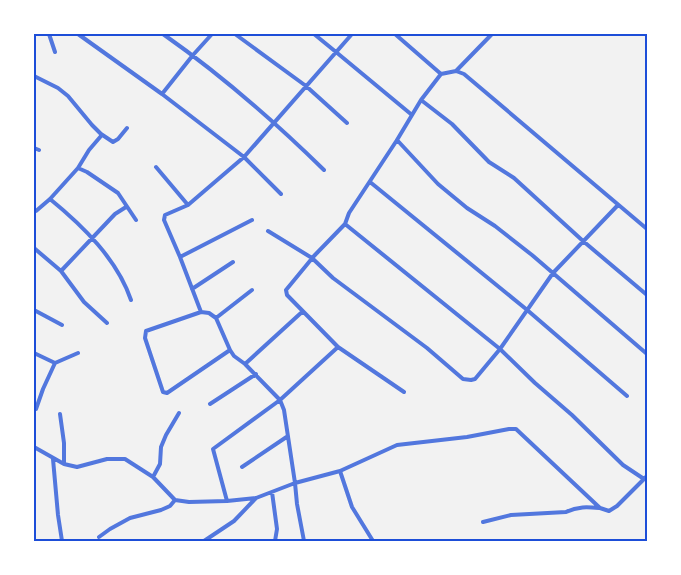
<svg xmlns="http://www.w3.org/2000/svg" width="681" height="575" font-family="'Noto Serif',serif">
<style>
.lines{fill:none;stroke-linecap:round;stroke-linejoin:round}
.minor{stroke:#5277de;stroke-width:4}
.neatline{fill:none;stroke:#1d4ed8;stroke-width:2}
</style>
<rect width="100%" height="100%" fill="#f2f2f2"/>
<g class="lines">
<path class="minor" d="M 49,34 L 55,52
M 78,34 L 162,94 L 244,157 L 281,194
M 163,34 C 220,74 274,121 324,170
M 235,34 L 306,86 L 347,123
M 314,34 L 336,52 L 412,115
M 395,34 L 441,74 L 421,100 L 397,140 L 349,213 L 345,224 L 314,256 L 286,290 L 287,295 L 338,347 L 404,392
M 456,71 L 492,34
M 441,74 L 456,71 L 464,74 L 647,229
M 34,76 L 58,88 L 68,96 L 92,125 L 101,134 L 101,136 L 89,150 L 78,168
M 162,94 L 193,55 L 212,34
M 421,100 L 452,124 L 489,162 L 514,178 L 583,241 L 647,295
M 101,134 L 113,142 L 118,139 L 127,128
M 397,140 L 438,184 L 467,208 L 495,226 L 532,255 L 647,354
M 34,148 L 39,150
M 156,167 L 188,205
M 370,182 L 526,309 L 627,396
M 50,199 C 83,226 117,259 131,300
M 34,211 L 36,211 L 50,199 L 78,168 L 87,172 L 118,193 L 136,220
M 345,224 L 500,349 L 535,383 L 572,415 L 623,465 L 644,479
M 268,231 L 312,258 L 333,278 L 427,348 L 463,379 L 471,380 L 475,379 L 500,349 L 553,273 L 618,205
M 34,248 L 61,271 L 84,302 L 107,323
M 180,257 L 252,220
M 61,271 L 115,214 L 126,207
M 192,289 L 233,262
M 34,310 L 62,325
M 201,312 L 180,257 L 164,220 L 165,215 L 188,205 L 244,157 L 352,34
M 302,312 L 245,364 L 280,400 L 284,410 L 295,483 L 297,504 L 304,541
M 216,318 L 209,313 L 201,312 L 146,331 L 145,338 L 163,392 L 167,393 L 230,350
M 34,353 L 55,363
M 245,364 L 234,356 L 230,350 L 216,318 L 252,290
M 210,404 L 256,374
M 36,409 L 43,389 L 55,363 L 78,353
M 60,414 L 64,443 L 64,464
M 34,447 L 64,464 L 77,467 L 107,459 L 125,459 L 153,477 L 175,500 L 189,502 L 227,501 L 256,498 L 295,483 L 340,471 L 397,445 L 467,437 L 509,429 L 516,429 L 600,508 L 609,511 L 617,506 L 647,476
M 53,459 L 58,515 L 62,541
M 242,467 L 288,436
M 340,471 L 352,507 L 373,541
M 153,477 L 160,464 L 161,447 L 166,435 L 179,413
M 272,492 L 277,529 L 275,541
M 227,501 L 213,449 L 280,400 L 338,347
M 483,522 L 511,515 L 566,512 C 578,506 588,507 600,508
M 99,537 L 110,529 L 130,518 L 161,510 L 170,506 L 175,500
M 204,541 L 234,521 L 256,498"/>
</g>
<rect width="681" height="575" fill="none" stroke="#ffffff" stroke-width="70"/>
<rect x="35" y="35" width="611" height="505" class="neatline"/>
</svg>
